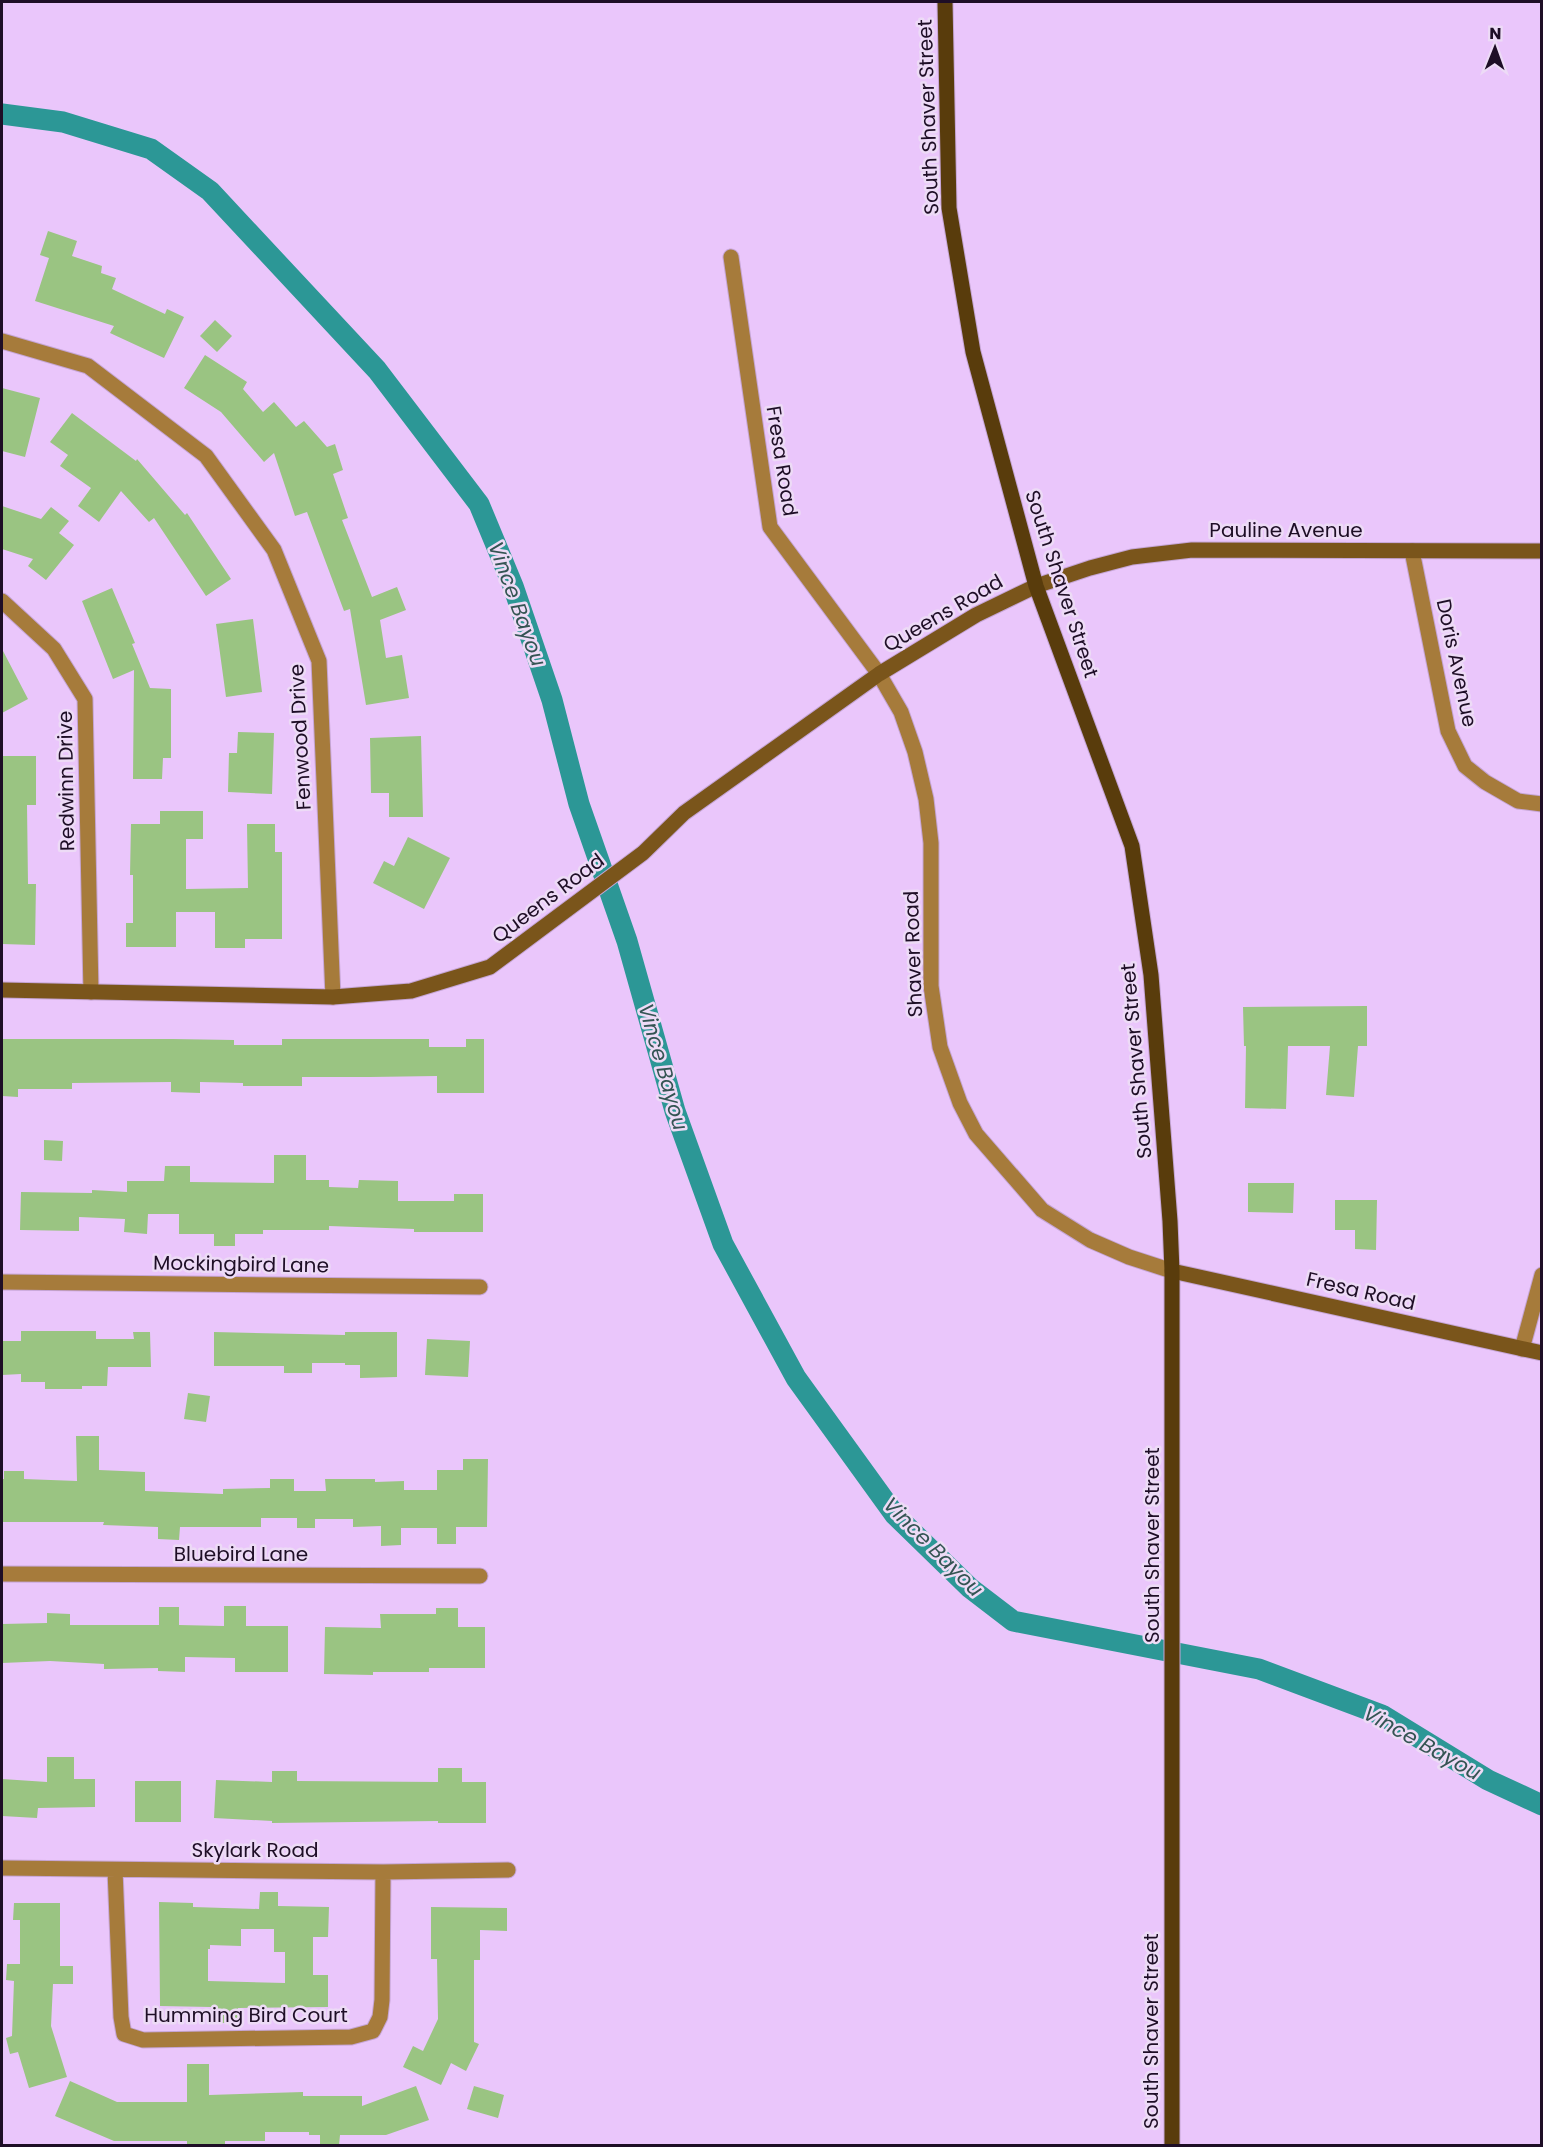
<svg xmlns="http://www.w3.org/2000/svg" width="1543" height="2147" font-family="Poppins,sans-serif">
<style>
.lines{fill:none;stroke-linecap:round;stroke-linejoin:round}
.canal{stroke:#2c9796;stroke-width:21}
.building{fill:#9ac482;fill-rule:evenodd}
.street-casing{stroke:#c5a5d5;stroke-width:17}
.secondary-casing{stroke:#c5a5d5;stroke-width:17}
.primary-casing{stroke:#c5a5d5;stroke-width:17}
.street{stroke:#a67b3b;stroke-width:15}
.secondary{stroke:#7a551b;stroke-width:15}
.primary{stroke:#593c0c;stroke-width:15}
.labels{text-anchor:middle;stroke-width:5;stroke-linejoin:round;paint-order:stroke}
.street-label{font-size:20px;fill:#1e0e26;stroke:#eddbf6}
.water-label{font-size:21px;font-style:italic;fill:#345453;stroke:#eddbf6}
</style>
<rect width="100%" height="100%" fill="#eac6fb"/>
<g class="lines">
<path class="canal" d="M 2,114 L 63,122 L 151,149 L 210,191 L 377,370 L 479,504 L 513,586 L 552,700 L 579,804 L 627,941 L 675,1111 L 723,1244 L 796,1378 L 895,1515 L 970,1588 L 1013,1621 L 1259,1669 L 1382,1715 L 1488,1780 L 1542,1805"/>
</g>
<path class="building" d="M 48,231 L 77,241 L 72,256 L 102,266 L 101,273 L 116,278 L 112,289 L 165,314 L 167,309 L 184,317 L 164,358 L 110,333 L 114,326 L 35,301 L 49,258 L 40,255 Z
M 215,320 L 232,336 L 217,352 L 200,336 Z
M 205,355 L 247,382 L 243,389 L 263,412 L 274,402 L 296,427 L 304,421 L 327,447 L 335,444 L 343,470 L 333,474 L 348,518 L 342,520 L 372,597 L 397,587 L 406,610 L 380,620 L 386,658 L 402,655 L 409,698 L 366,705 L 350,609 L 344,611 L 307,512 L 295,516 L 274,453 L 264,462 L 221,412 L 184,388 Z
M 2,388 L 40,398 L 25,457 L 2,451 Z
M 72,413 L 136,461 L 137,459 L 185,515 L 187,513 L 231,579 L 206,596 L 154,518 L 149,522 L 121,491 L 99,522 L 78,506 L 91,488 L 60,466 L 68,455 L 50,442 Z
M 2,506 L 41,519 L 51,507 L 69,521 L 59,533 L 74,545 L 46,580 L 28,566 L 33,559 L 2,549 Z
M 112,588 L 135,643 L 132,644 L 150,688 L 171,689 L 171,758 L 163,758 L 162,779 L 133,779 L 134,670 L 113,679 L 82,601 Z
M 253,619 L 262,692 L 226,697 L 216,624 Z
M 2,649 L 28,699 L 2,713 Z
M 238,732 L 274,733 L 272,794 L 228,792 L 229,753 L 237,753 Z
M 421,736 L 423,817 L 389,817 L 389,793 L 371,793 L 370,738 Z
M 2,756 L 36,756 L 36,805 L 27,805 L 28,884 L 36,884 L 35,945 L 2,944 Z
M 160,811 L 203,811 L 203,839 L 186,839 L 186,889 L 248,888 L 247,824 L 275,824 L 275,852 L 282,852 L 282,939 L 245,939 L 245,948 L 215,948 L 215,912 L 176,912 L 176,947 L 126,947 L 126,923 L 133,923 L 133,875 L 130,875 L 131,824 L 160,824 Z
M 408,837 L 450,858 L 424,909 L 373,883 L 384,861 L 394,866 Z
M 1367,1006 L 1367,1046 L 1358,1046 L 1354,1097 L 1326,1095 L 1330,1046 L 1288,1046 L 1286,1109 L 1245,1108 L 1246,1046 L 1244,1046 L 1243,1007 Z
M 2,1039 L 173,1039 L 234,1040 L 234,1045 L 282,1045 L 282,1039 L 429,1039 L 429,1047 L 466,1047 L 466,1039 L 484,1039 L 484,1093 L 437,1093 L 437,1076 L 370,1077 L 302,1077 L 302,1086 L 243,1086 L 243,1083 L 200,1082 L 200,1093 L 171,1092 L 171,1082 L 72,1083 L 72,1089 L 18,1089 L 18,1097 L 2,1096 Z
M 44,1140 L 63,1141 L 62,1161 L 44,1160 Z
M 274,1155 L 306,1155 L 306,1180 L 329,1180 L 329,1187 L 358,1188 L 359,1180 L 398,1181 L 398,1201 L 454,1201 L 454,1194 L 483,1194 L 483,1232 L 414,1232 L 414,1229 L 329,1226 L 329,1230 L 263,1230 L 263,1234 L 235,1234 L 235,1246 L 214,1246 L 214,1234 L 179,1234 L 179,1214 L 148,1214 L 147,1234 L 124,1232 L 125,1219 L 79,1217 L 79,1231 L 20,1230 L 21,1192 L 92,1193 L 92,1190 L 127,1192 L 127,1181 L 164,1181 L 165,1166 L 190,1166 L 190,1182 L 274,1183 Z
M 1248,1183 L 1294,1183 L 1293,1213 L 1248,1212 Z
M 1335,1200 L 1377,1200 L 1376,1250 L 1355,1249 L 1355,1230 L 1335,1230 Z
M 21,1331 L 96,1331 L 96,1339 L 134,1339 L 133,1332 L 150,1332 L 151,1367 L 108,1367 L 107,1386 L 82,1386 L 82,1389 L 45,1389 L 45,1382 L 21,1382 L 21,1374 L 2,1375 L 2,1341 L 21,1341 Z
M 214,1332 L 345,1335 L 345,1332 L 397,1332 L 397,1377 L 360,1378 L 360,1365 L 345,1365 L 345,1363 L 312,1363 L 312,1373 L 284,1373 L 284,1366 L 214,1366 Z
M 427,1339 L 470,1341 L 468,1377 L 425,1375 Z
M 188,1393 L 210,1396 L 206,1422 L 184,1419 Z
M 76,1436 L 99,1436 L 99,1470 L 145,1472 L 145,1491 L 223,1494 L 223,1489 L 270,1488 L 270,1479 L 294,1479 L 294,1491 L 326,1491 L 325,1479 L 375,1479 L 375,1482 L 404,1481 L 404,1490 L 437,1490 L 437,1470 L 463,1470 L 463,1459 L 488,1459 L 487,1527 L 456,1527 L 456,1544 L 437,1544 L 437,1528 L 401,1528 L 401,1545 L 381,1546 L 381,1526 L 353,1527 L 353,1519 L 315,1519 L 315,1528 L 297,1528 L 297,1518 L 261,1518 L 261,1527 L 180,1527 L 179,1540 L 158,1539 L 158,1527 L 103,1525 L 104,1522 L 2,1522 L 2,1479 L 4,1479 L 4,1471 L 24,1471 L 24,1479 L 77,1481 Z
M 224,1606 L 246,1606 L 246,1626 L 288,1626 L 288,1672 L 235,1672 L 235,1658 L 185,1657 L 185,1672 L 158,1671 L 158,1668 L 104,1669 L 104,1664 L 50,1661 L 2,1663 L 2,1624 L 47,1623 L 47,1613 L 70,1614 L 70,1625 L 159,1625 L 159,1607 L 179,1607 L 179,1625 L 224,1626 Z
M 436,1608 L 458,1608 L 458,1627 L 485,1627 L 485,1668 L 429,1668 L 429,1672 L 373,1672 L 373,1675 L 324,1674 L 325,1627 L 381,1628 L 380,1614 L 436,1614 Z
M 47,1757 L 74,1757 L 74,1779 L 95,1779 L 95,1807 L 38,1808 L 37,1818 L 2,1816 L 2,1779 L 47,1782 Z
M 438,1768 L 462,1768 L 462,1782 L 486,1782 L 486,1823 L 438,1823 L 438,1821 L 272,1823 L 272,1821 L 214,1818 L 216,1780 L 272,1782 L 272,1771 L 297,1771 L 297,1781 L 438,1782 Z
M 135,1781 L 181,1781 L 181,1822 L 135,1822 Z
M 260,1892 L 278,1892 L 278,1906 L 329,1907 L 328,1937 L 313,1937 L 313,1975 L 328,1975 L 328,2007 L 238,2008 L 238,2023 L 211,2023 L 211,2007 L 160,2006 L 159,1902 L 193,1903 L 193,1907 L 259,1909 ZM 241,1929 L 274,1929 L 274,1952 L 285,1952 L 285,1983 L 208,1981 L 208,1949 L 210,1949 L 210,1945 L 241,1946 Z
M 14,1903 L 60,1903 L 60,1966 L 73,1966 L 73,1984 L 53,1984 L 51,2026 L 67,2077 L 29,2088 L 18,2052 L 10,2054 L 6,2038 L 12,2036 L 14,1981 L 6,1980 L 7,1964 L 20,1964 L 20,1920 L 13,1920 Z
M 431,1907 L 507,1908 L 507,1931 L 480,1930 L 480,1960 L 474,1960 L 474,2042 L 479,2044 L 466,2071 L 451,2063 L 441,2085 L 403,2067 L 413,2046 L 423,2051 L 438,2019 L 437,1959 L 431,1959 Z
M 187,2064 L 209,2064 L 209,2095 L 303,2092 L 303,2096 L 362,2096 L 362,2106 L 416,2086 L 429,2120 L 386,2135 L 340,2135 L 339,2145 L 320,2145 L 320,2135 L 309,2135 L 309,2132 L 265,2132 L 265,2141 L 225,2141 L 225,2145 L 187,2145 L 187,2141 L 114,2141 L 55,2116 L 70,2081 L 117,2102 L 187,2102 Z
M 474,2086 L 504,2095 L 498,2118 L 467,2109 Z"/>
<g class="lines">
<g class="street-casing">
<path id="street" d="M 731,257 L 770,527 L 879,674 L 901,712 L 915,752 L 926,799 L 931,843 L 931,986 L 940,1047 L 960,1103 L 976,1134 L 1042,1210 L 1090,1240 L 1129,1257 L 1172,1271
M 2,341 L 88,366 L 206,456 L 274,550 L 319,661 L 333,997
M 1412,551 L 1448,731 L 1465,766 L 1485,782 L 1518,801 L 1542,804
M 2,601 L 54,649 L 85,699 L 91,992
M 2,1282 L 480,1287
M 1522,1349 L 1542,1275
M 2,1574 L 480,1576
M 2,1868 L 383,1872 L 508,1870
M 115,1870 L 121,2017 L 124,2034 L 143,2040 L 351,2037 L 373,2031 L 380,2017 L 382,2000 L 383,1872"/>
</g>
<g class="secondary-casing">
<path id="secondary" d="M 2,990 L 333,997 L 411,991 L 490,967 L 643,853 L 684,813 L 879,674 L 976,615 L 1036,586 L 1090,568 L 1132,557 L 1192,550 L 1542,551
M 1172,1271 L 1542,1353"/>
</g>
<g class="primary-casing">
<path id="primary" d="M 945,2 L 949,208 L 973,352 L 1036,586 L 1132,846 L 1151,975 L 1170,1221 L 1172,1271 L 1172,2146"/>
</g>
<use href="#street" class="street"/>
<use href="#secondary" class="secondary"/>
<use href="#primary" class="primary"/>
</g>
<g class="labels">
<g class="street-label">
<text transform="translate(928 117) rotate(-92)" y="7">South Shaver Street</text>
<text transform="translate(782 461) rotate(81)" y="7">Fresa Road</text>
<text x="1286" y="537">Pauline Avenue</text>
<text transform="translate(1062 584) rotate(72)" y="7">South Shaver Street</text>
<text transform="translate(943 613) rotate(-30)" y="7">Queens Road</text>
<text transform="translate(1457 663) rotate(78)" y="7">Doris Avenue</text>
<text transform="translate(300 737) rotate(-93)" y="7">Fenwood Drive</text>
<text transform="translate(66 781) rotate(-91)" y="7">Redwinn Drive</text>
<text transform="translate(548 898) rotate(-37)" y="7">Queens Road</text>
<text transform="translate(913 954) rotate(-92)" y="7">Shaver Road</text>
<text transform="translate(1136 1061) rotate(-95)" y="7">South Shaver Street</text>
<text transform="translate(241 1264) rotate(1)" y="7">Mockingbird Lane</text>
<text transform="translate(1361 1291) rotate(13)" y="7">Fresa Road</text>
<text transform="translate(1152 1545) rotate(-90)" y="7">South Shaver Street</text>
<text x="241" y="1561">Bluebird Lane</text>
<text x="255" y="1857">Skylark Road</text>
<text x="246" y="2022">Humming Bird Court</text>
<text transform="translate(1151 2031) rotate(-90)" y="7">South Shaver Street</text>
</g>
<g class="water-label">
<text transform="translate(517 604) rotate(70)" y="7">Vince Bayou</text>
<text transform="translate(663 1067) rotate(74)" y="7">Vince Bayou</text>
<text transform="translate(933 1547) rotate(45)" y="7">Vince Bayou</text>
<text transform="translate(1422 1743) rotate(29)" y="7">Vince Bayou</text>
</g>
</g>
<rect width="1543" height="2147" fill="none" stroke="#1e0e26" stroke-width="6"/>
<g transform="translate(1495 48) rotate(1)" stroke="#eddbf6" stroke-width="4.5" paint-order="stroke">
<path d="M0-4.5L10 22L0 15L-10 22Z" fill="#1e0e26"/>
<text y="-9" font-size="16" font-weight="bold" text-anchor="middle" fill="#1e0e26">N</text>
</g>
</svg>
